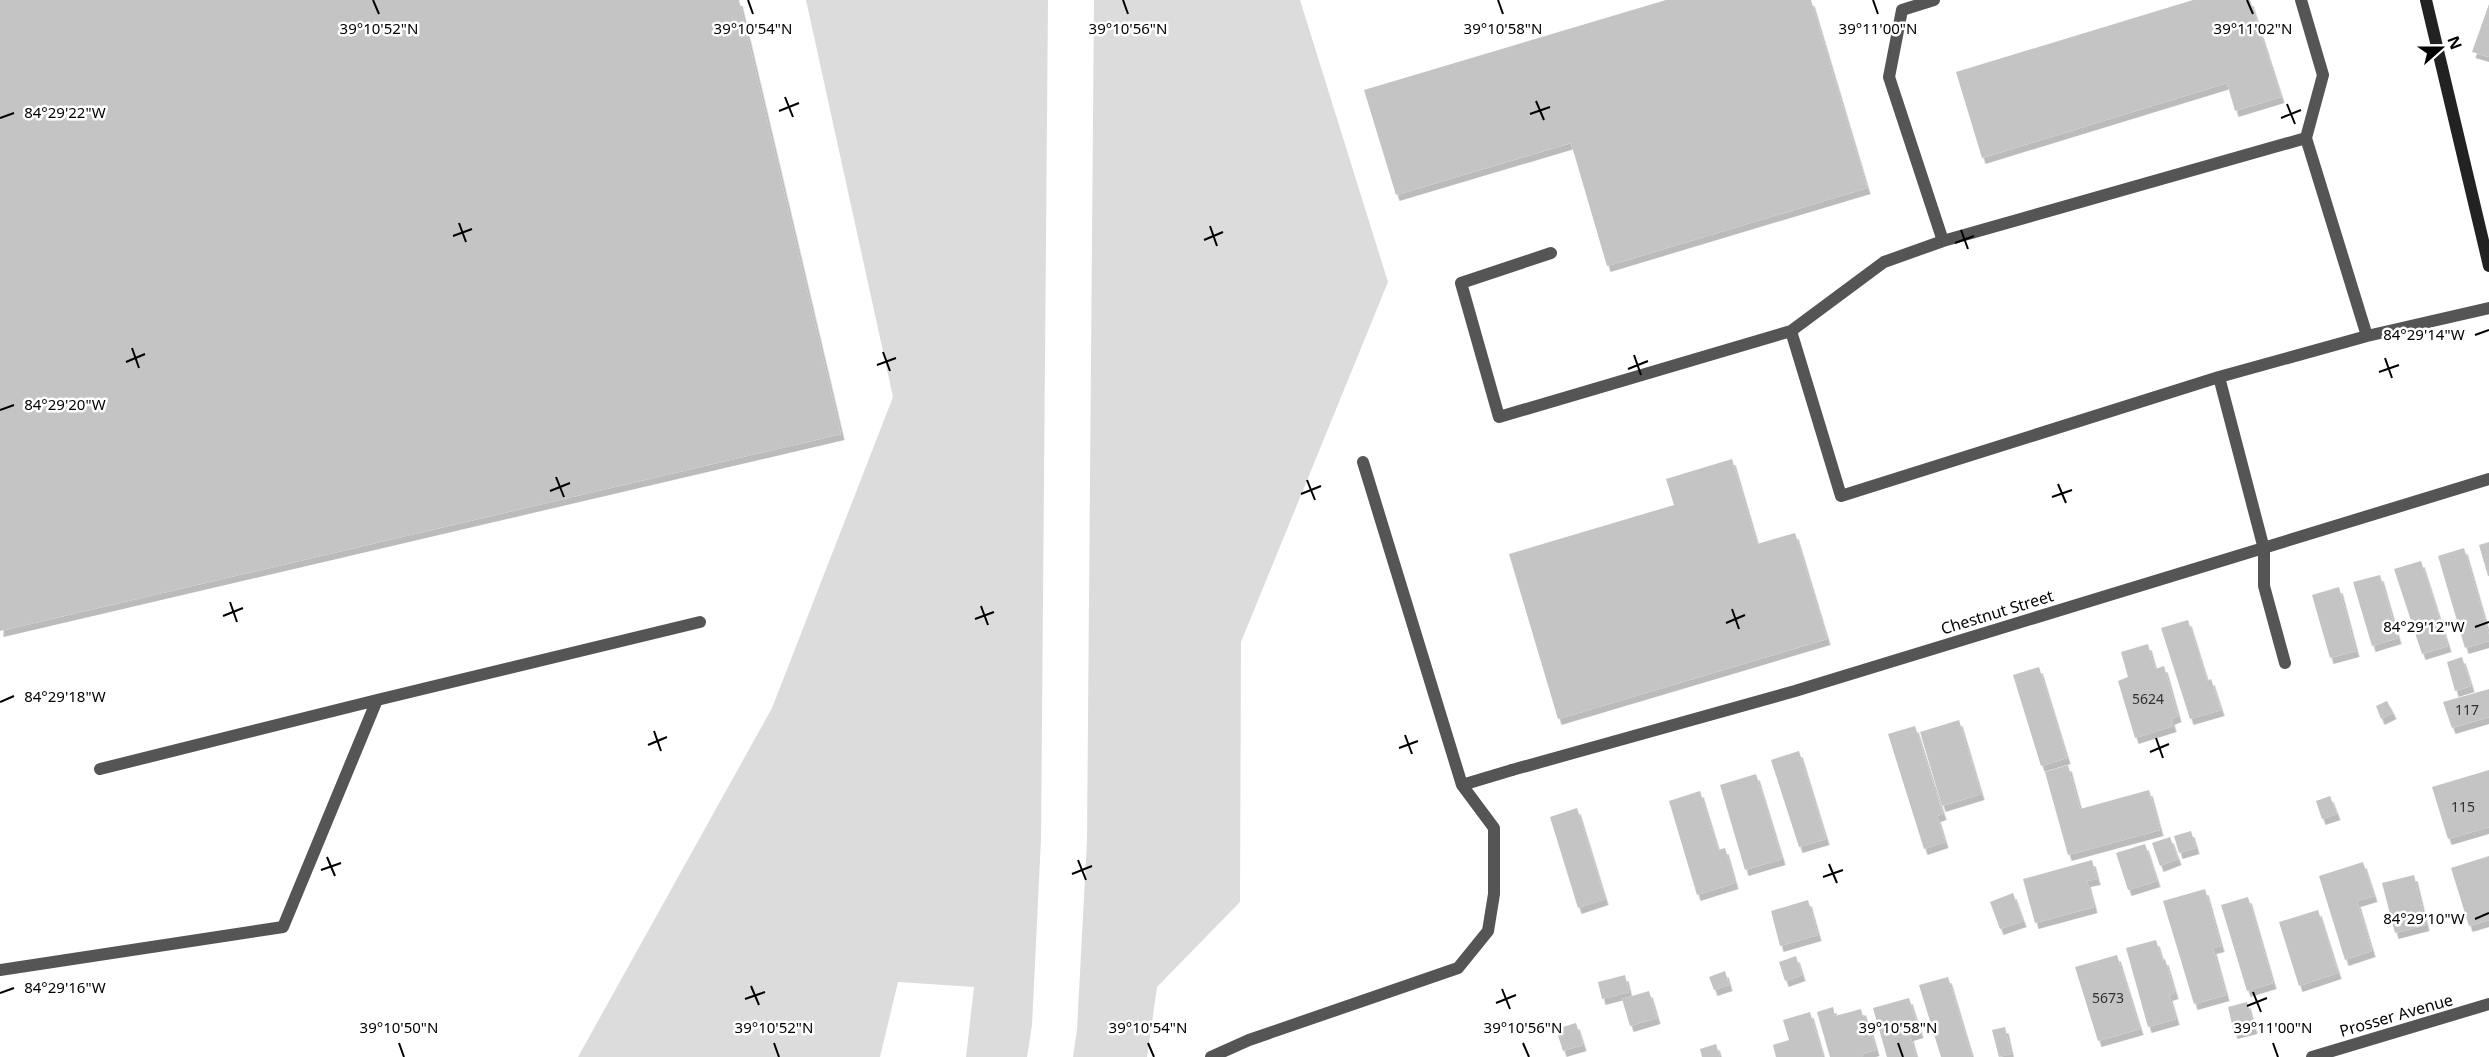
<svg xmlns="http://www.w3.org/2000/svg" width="2489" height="1057" font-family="'Noto Sans',sans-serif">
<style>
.green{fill:#dcdcdc}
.building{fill:#c4c4c4;filter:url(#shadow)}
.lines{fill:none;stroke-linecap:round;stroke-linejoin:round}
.service{stroke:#555;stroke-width:12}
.minor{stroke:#555;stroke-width:12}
.secondary{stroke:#222;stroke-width:12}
.ticks{fill:none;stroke:#000;stroke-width:2}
.labels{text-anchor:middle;stroke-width:5;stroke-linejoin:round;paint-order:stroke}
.number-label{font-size:14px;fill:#313131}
.street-label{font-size:16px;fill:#000;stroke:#fff}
.ticks-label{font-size:15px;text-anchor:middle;fill:#000;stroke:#fff;stroke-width:5;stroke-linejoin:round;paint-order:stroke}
</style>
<defs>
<filter id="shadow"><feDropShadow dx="3.5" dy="6" stdDeviation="0" flood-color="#0004"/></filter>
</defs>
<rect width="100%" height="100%" fill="#fff"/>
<path class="green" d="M 806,0 L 1048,0 L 1041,839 L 1032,1025 L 1027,1057 L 966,1057 L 974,987 L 898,982 L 880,1057 L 578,1057 L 772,708 L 893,397 Z
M 1094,0 L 1300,0 L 1388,282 L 1241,642 L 1240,902 L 1157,987 L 1147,1057 L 1073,1057 L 1077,1030 L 1087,840 Z"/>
<path class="building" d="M 0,0 L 739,0 L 841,434 L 0,631 Z
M 1666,0 L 1811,0 L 1867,188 L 1607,266 L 1571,143 L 1396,195 L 1364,90 Z
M 2193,0 L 2250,0 L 2281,97 L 2235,111 L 2227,83 L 1982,158 L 1956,72 Z
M 2489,4 L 2489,57 L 2472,52 Z
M 1732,459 L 1757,544 L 1795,533 L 1827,639 L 1558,719 L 1509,554 L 1674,505 L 1666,479 Z
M 2489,542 L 2489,576 L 2488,576 L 2479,545 Z
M 2464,548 L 2489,635 L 2489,641 L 2465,648 L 2438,556 Z
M 2421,561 L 2448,646 L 2422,654 L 2394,569 Z
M 2380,575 L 2398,638 L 2372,646 L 2353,582 Z
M 2339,587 L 2356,651 L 2330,658 L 2312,595 Z
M 2188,620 L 2207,681 L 2211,679 L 2221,710 L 2190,719 L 2161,628 Z
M 2148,644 L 2155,669 L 2164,666 L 2178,716 L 2171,719 L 2173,726 L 2135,738 L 2118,681 L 2128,677 L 2121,652 Z
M 2462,657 L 2471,686 L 2455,691 L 2447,662 Z
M 2039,667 L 2067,758 L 2041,766 L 2013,675 Z
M 2489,689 L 2489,717 L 2452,728 L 2443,702 Z
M 2387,701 L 2393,713 L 2381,719 L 2376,706 Z
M 1959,720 L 1981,794 L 1942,806 L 1920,732 Z
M 1915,726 L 1943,814 L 1937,816 L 1945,842 L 1924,849 L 1888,734 Z
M 1799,751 L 1826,839 L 1799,847 L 1771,760 Z
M 2068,765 L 2080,809 L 2149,790 L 2160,830 L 2068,855 L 2045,772 Z
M 2489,770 L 2489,827 L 2448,839 L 2432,787 Z
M 1756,774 L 1782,859 L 1745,870 L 1720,785 Z
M 1700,791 L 1718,850 L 1725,848 L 1735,883 L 1697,895 L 1669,801 Z
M 2330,796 L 2337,814 L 2322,819 L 2316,801 Z
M 1577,808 L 1605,899 L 1578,908 L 1550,817 Z
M 2191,831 L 2196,848 L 2179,853 L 2174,836 Z
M 2170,837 L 2178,859 L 2160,866 L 2152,843 Z
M 2145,844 L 2157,881 L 2128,890 L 2116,853 Z
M 2489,856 L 2489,920 L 2469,926 L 2451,868 Z
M 2092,860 L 2097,879 L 2087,881 L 2094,907 L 2035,923 L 2023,879 Z
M 2363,862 L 2374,896 L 2357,901 L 2372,951 L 2345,960 L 2319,876 Z
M 2414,875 L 2426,925 L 2395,933 L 2382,883 Z
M 2205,889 L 2221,946 L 2213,948 L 2226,995 L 2194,1004 L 2163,901 Z
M 2013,893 L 2023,921 L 2000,929 L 1990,902 Z
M 2248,897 L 2273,983 L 2247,991 L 2221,905 Z
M 1808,900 L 1818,935 L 1780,946 L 1771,911 Z
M 2318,910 L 2338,973 L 2299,986 L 2279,922 Z
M 2156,940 L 2162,960 L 2165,959 L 2175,993 L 2169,995 L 2176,1019 L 2148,1027 L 2126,948 Z
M 2117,955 L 2140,1029 L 2098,1041 L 2075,967 Z
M 1796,956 L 1802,975 L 1785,981 L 1779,962 Z
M 1725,971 L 1729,985 L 1714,990 L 1709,977 Z
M 1625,975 L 1629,992 L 1602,999 L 1598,982 Z
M 1948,977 L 1972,1057 L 1941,1057 L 1919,985 Z
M 1649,991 L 1657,1018 L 1630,1026 L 1622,999 Z
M 1909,998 L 1920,1032 L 1910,1035 L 1916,1057 L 1887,1057 L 1873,1008 Z
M 2247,1002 L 2254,1028 L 2234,1033 L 2228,1007 Z
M 1833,1007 L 1835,1016 L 1861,1009 L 1863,1017 L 1866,1015 L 1876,1050 L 1862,1054 L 1863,1057 L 1830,1057 L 1817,1012 Z
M 1810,1012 L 1823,1057 L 1776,1057 L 1773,1045 L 1789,1040 L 1783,1020 Z
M 1576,1023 L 1583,1045 L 1563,1051 L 1556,1029 Z
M 2005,1027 L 2011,1054 L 1999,1057 L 1992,1030 Z
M 1716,1044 L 1720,1057 L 1702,1057 L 1700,1049 Z"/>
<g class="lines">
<path class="service" d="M 2301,0 L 2323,75 L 2306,138
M 1551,253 L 1461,283 L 1499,417 L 1791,331 L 1884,262 L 1943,241 L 1889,77 L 1902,10 L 1934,0
M 1791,331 L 1841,496 L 2219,377 L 2367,336 L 2306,138 L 1943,241
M 2367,336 L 2489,308
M 2219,377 L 2264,549 L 2264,586 L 2285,663
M 1363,462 L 1462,785 L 1512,770
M 100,769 L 377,700
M 0,970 L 283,927 L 377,700 L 700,622
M 1211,1057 L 1249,1040 L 1458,968 L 1488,931 L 1494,894 L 1494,828 L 1462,785"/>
<path class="minor" d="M 1512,770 L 1795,691 L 2489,479
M 2312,1057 L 2489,1004"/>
<path class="secondary" d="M 2426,0 L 2489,266"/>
</g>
<path class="ticks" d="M 373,0 L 379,14M 748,0 L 753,14M 1123,0 L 1128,14M 1498,0 L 1503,14M 1873,0 L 1878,14M 2247,0 L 2253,14M 785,97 L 793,117M 1536,101 L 1544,120M 2287,104 L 2295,124M 779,111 L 799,103M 1530,114 L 1550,107M 0,118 L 14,113M 2281,118 L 2301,110M 459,223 L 466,242M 1210,226 L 1217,246M 1961,230 L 1968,249M 453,236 L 472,229M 1204,240 L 1223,232M 1955,243 L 1974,236M 2475,335 L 2489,330M 132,348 L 139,368M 883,352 L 890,371M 1634,355 L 1641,375M 2385,358 L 2392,378M 126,362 L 145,354M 877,365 L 896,358M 1628,369 L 1648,361M 2379,372 L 2399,365M 0,410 L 14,405M 556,477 L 564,497M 1307,480 L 1315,500M 2058,484 L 2066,503M 550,491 L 570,483M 1301,494 L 1321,486M 2052,497 L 2072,490M 230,602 L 237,622M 981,606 L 988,625M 1732,609 L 1739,629M 223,616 L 243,608M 975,619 L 994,612M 1726,623 L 1745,615M 2475,627 L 2489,622M 0,702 L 14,696M 654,731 L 661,751M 1405,735 L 1412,754M 2156,738 L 2163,758M 648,745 L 667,737M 1399,748 L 1418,741M 2150,752 L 2169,744M 327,857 L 335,876M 1078,860 L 1086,880M 1829,864 L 1837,883M 321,870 L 341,863M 1072,874 L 1092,866M 1823,877 L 1843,870M 2475,919 L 2489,913M 751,986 L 759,1005M 1502,989 L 1510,1009M 2253,992 L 2261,1012M 0,993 L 14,988M 745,999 L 765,992M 1496,1003 L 1516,995M 2247,1006 L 2267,998M 399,1043 L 404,1057M 774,1043 L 779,1057M 1148,1043 L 1154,1057M 1523,1043 L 1529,1057M 1898,1043 L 1903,1057M 2273,1043 L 2278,1057"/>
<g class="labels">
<g class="number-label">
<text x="2148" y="704">5624</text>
<text x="2467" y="715">117</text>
<text x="2463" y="812">115</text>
<text x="2108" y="1003">5673</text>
</g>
<g class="street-label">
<text transform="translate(1997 612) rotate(-17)" y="6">Chestnut Street</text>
<text transform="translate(2396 1015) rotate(-16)" y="6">Prosser Avenue</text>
</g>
</g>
<g class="ticks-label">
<text x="379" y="34">39°10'52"N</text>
<text x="753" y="34">39°10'54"N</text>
<text x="1128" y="34">39°10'56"N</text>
<text x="1503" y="34">39°10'58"N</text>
<text x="1878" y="34">39°11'00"N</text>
<text x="2253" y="34">39°11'02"N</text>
<text x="65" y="118">84°29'22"W</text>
<text x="2424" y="340">84°29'14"W</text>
<text x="65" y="410">84°29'20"W</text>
<text x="2424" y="632">84°29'12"W</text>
<text x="65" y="702">84°29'18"W</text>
<text x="2424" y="924">84°29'10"W</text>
<text x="65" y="993">84°29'16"W</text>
<text x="399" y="1033">39°10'50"N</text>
<text x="774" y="1033">39°10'52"N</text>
<text x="1148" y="1033">39°10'54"N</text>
<text x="1523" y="1033">39°10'56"N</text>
<text x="1898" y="1033">39°10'58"N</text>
<text x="2273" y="1033">39°11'00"N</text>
</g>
<g transform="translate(2441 48) rotate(69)" stroke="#ffffff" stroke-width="4.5" paint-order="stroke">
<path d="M0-4.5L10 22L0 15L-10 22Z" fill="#000000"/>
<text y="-9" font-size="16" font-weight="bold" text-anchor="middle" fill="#000000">N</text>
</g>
</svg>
